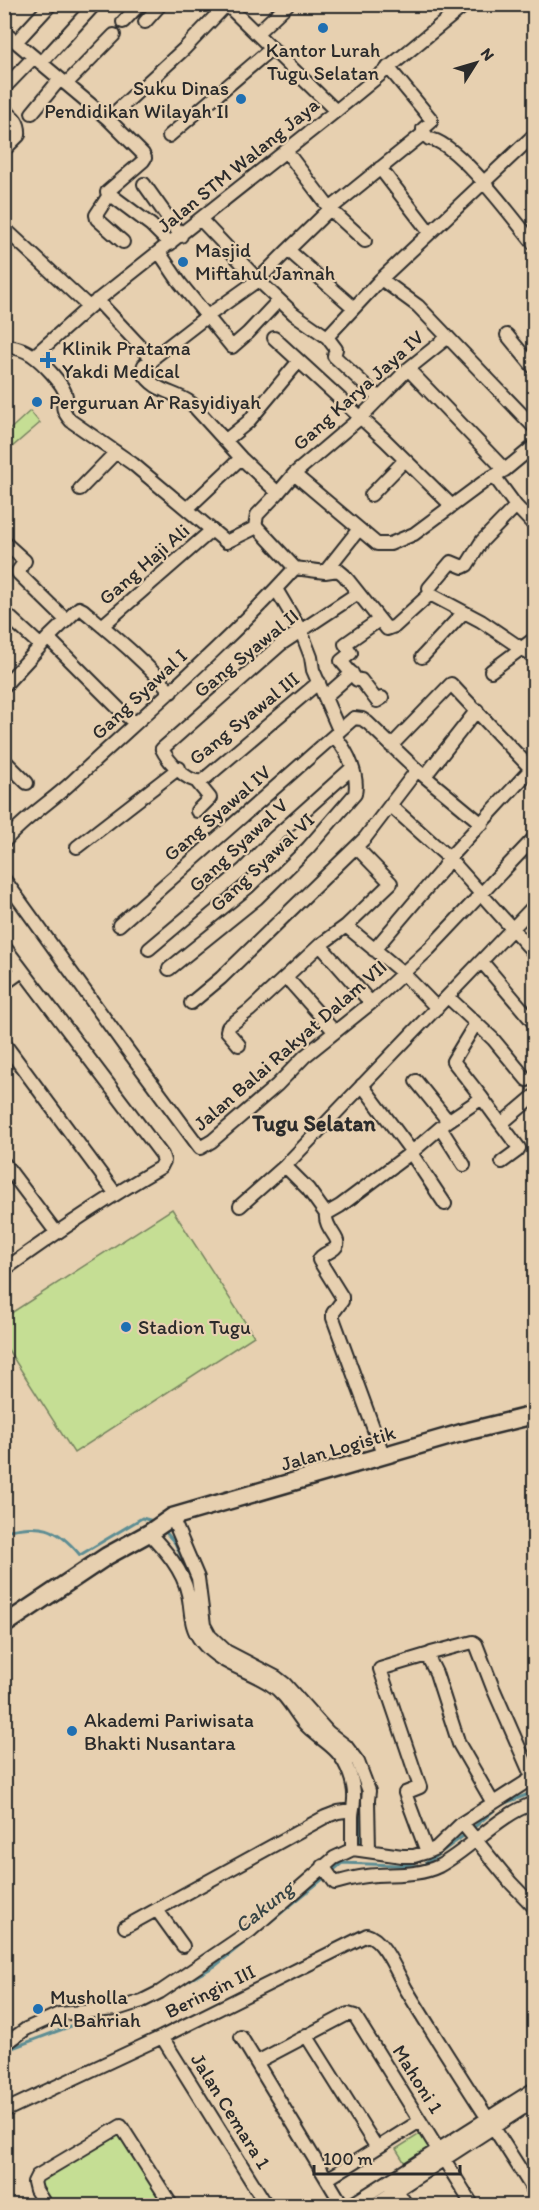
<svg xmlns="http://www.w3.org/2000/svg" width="539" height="2210" font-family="Itim,sans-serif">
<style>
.green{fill:#c5de94;stroke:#788460;stroke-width:1.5}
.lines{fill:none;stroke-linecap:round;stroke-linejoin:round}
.stream{stroke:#5d8d93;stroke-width:3}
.minor-casing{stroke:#2b2b2b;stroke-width:16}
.secondary-casing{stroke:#2b2b2b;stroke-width:21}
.minor{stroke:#e7d0b0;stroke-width:12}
.secondary{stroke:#e7d0b0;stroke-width:16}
.poi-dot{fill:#1f6fb2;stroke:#e7d0b0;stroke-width:2}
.labels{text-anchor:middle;stroke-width:4.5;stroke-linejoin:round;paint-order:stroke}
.poi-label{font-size:20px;fill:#2b2b2b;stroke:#e7d0b0;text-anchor:start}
.street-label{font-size:20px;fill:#2b2b2b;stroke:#e7d0b0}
.water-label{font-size:21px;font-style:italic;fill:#374445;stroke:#e7d0b0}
.quarter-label{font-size:22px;font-weight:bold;fill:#2b2b2b;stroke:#e7d0b0}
</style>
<rect width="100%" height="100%" fill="#e7d0b0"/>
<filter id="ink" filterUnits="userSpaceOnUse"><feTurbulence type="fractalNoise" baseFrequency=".0167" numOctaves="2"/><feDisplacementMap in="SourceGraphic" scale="12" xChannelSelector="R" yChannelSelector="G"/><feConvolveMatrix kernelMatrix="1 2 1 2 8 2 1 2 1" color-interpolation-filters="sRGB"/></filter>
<g filter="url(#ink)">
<path class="green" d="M 30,411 L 40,423 L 5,453 L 5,434 Z
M 172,1209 L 254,1336 L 74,1453 L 5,1345 L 5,1317 Z
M 122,2129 L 168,2205 L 53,2205 L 38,2179 Z
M 423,2132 L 435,2151 L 408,2168 L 396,2149 Z"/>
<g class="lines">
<path class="stream" d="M 163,1529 L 175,1543 L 193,1583
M 4,1531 C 41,1524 55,1525 80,1555 L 142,1518 L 157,1522
M 353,1765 L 362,1794 L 361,1847
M 471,1830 L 500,1805 L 534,1792
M 330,1873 L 342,1863 L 422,1866 L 466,1834
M 502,1881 L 534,1916
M 270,1922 L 325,1877
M 177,1987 L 215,1966 L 246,1941
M 4,2051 L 98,2016"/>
<g class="minor-casing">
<path id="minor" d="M 226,4 L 336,111
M 123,22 L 140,4
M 145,22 L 161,4
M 4,32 L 108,119 L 143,154 L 145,158 L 143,161 L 107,192 L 151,225 L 170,244
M 257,33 L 288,4
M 16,42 L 51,4
M 41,63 L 95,4
M 388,67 L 431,119 L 431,122 L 423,129 L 423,131 L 429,139 C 456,140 516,222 534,244
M 66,84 L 114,35
M 4,88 L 34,57
M 4,110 C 14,117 20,122 19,135 L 4,150
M 32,113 L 60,79
M 108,119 L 184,49 L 226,5
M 169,136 L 272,48
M 286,151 L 330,209 L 365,241
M 380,168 L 430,233
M 144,184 L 181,236
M 109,195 L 96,215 L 97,219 L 123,242
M 201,220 L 258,280 L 294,314 L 327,337 L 336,349 L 334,356 L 379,398
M 4,228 L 89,307
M 288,250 L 330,209 L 424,133
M 159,252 L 180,283 L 232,347 L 248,333 L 279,300
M 381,279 L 418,306 L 534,427
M 97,300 L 153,360
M 353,307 L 288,250 L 258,280 L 206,317 L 144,365 L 142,371 C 155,393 172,390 191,403 L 241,458 L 278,493 L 294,474 L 360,418 L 408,369 L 448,337
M 507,335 L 534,368
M 327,337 L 381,279 L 534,135
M 274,338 L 299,361
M 4,345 C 14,347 24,349 32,355 C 42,362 64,384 66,396 C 61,407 63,412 71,421 L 133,464 L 226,542 L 257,527 L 295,568 L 325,572 L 338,570 L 344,575 L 387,629 L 395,626 L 430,594 L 481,621 L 534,657
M 34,356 L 89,307 L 336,111 L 466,4
M 408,369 L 505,470
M 226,440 L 248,422 L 299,361 L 385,440 L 452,506
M 294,474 L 377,544 L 390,544 L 414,534 L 488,479 L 505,470 L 534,446
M 80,489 L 116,452
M 371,495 L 405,460
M 516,506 L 534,525
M 187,509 L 241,458
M 255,527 L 257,515 L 278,493
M 4,542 L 25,561 L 18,571 L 18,573 L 66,620
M 325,572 L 359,529
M 430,594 L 429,588 L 451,562 L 463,567 L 467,565 L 482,541 L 516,506 L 494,476
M 4,612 L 41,646
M 379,620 L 345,644 L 351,653 L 341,661 L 357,680 L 361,680 L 377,701 L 382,698
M 102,626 L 212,530
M 48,638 L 122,712 L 135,723
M 422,657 L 464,612
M 491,671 L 534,639
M 319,682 L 202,781 C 188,784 168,761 162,749 L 281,644 L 358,593
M 4,686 L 48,638 L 79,608 L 83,610 C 114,636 145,661 171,692
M 326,696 L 352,673
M 391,746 L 451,684 L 534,772
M 4,760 L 27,783
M 425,776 L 477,710
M 197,782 L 210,798 L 197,811
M 390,805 L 449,858 L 534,953
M 4,842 C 24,818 51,802 73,781 C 148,711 226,644 295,568
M 77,847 L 179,768
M 4,879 L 126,1048 L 200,1148 L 212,1141 L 277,1085 L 305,1056 L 371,1003 L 429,949 L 534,838
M 119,925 L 354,718 L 362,719 L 368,723 L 417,770 L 482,824
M 346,926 L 403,973 L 437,1008
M 320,945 L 371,1003
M 4,946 L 162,1155 L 164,1161 L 161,1167 C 107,1198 55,1233 4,1270
M 149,949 L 244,869 L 274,838 L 352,768
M 374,950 L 441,871 L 449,858 L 531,769
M 482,962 L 534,1023
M 169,969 L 257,898 L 308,848 L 355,794 C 359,776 348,752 336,738 L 339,730 L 313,670 L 311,657 L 301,631 L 276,589
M 286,977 L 334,1031
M 4,984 L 22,971
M 448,997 L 493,1039 L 527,1080
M 191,1003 L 221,978 L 365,838 L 417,770
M 476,1023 L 453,1061 L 482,1098
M 4,1043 L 115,1193
M 239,1045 L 227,1031 L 228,1027 L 250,1010 L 320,945 L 346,926 L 391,883 L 356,847
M 416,1081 L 448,1121
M 362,1085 L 412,1152 L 448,1121 L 482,1098 L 501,1124 L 534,1096
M 501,1124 L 519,1148 L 517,1151 L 502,1162
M 441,1129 L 464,1165
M 411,1153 L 445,1204
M 4,1163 L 56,1232
M 285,1166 L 308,1189 L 326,1214 L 340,1206 L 412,1152
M 240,1206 L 285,1166 L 534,906
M 326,1214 C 324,1227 340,1238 337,1245 C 334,1253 322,1252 319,1260 L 342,1297 L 342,1301 L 333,1313 L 333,1318 L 384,1457
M 172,1517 L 198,1578 L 204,1625 L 210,1636 L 226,1651 L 276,1677 L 285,1684 L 328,1732 L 346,1746 L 358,1762 L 369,1791 L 368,1800 L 369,1850
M 149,1533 C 165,1550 183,1570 188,1594 C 192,1611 189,1626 201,1641 C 219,1664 247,1669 270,1684 C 285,1693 293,1709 303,1722 C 313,1734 327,1741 337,1752 C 347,1763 355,1784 354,1799 C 354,1805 352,1811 352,1817 C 352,1828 352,1838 352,1849
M 493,1803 L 459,1744 L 436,1673 L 429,1659 L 431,1653 L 473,1642 L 476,1644 L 493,1688 L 532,1777
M 462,1823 L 511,1883 L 534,1907
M 427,1852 L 405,1793 L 420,1787 L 380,1669 L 430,1654
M 323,1866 L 335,1883 C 346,1880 356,1877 367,1876 C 390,1873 417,1877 439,1866 C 472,1848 498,1815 534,1803
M 157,1910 L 183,1946
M 125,1927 L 325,1817 L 338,1812 L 352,1810
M 306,2035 L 377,2148
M 162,2037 L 267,2206
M 241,2037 L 343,2206
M 4,2045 L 26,2029 L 59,2014 L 117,2009 L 142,2001 L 160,1992 L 250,1931 L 334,1858 L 353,1849 L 402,1856 L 414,1856 L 427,1852 L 436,1848 L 462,1823 L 534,1777
M 257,2062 L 348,2014 L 355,2016 L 473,2206
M 4,2111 L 162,2037 L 367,1935 C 384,1939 397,1973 406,1989 C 447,2057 492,2124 534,2191
M 329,2178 L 420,2121
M 393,2184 L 407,2206
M 46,2206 L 36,2190 L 34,2182 L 37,2176 L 121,2126 L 172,2206
M 349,2206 L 534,2089
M 372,2206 L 534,2101"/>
</g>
<g class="secondary-casing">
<path id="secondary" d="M 4,1625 L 107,1556 L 149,1533 L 172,1517 L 461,1433 L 534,1415"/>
</g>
<use href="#minor" class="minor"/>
<use href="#secondary" class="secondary"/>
</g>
</g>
<g class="poi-dot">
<circle cx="323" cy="28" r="6"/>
<circle cx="241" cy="99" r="6"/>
<circle cx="183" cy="262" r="6"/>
<path d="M45 351h6v6h6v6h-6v6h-6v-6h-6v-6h6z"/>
<circle cx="37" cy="402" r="6"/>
<circle cx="126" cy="1327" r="6"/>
<circle cx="72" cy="1731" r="6"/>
<circle cx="38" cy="2009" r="6"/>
</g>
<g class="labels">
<g class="poi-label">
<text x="323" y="57" text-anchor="middle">Kantor Lurah<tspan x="323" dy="23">Tugu Selatan</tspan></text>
<text x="229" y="95" text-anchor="end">Suku Dinas<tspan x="229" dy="23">Pendidikan Wilayah II</tspan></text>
<text x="195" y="257">Masjid<tspan x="195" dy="23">Miftahul Jannah</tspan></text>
<text x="62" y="355">Klinik Pratama<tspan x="62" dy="23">Yakdi Medical</tspan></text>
<text x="49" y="409">Perguruan Ar Rasyidiyah</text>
<text x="138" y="1334">Stadion Tugu</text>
<text x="84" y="1727">Akademi Pariwisata<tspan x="84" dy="23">Bhakti Nusantara</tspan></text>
<text x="50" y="2004">Musholla<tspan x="50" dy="23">Al Bahriah</tspan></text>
</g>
<g class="street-label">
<text transform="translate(238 165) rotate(-39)" y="7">Jalan STM Walang Jaya</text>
<text transform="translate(358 390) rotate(-42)" y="7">Gang Karya Jaya IV</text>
<text transform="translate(144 564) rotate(-41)" y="7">Gang Haji Ali</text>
<text transform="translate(246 653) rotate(-39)" y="7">Gang Syawal II</text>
<text transform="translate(139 694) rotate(-43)" y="7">Gang Syawal I</text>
<text transform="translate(244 718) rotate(-39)" y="7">Gang Syawal III</text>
<text transform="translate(217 813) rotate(-41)" y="7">Gang Syawal IV</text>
<text transform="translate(238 845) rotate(-43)" y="7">Gang Syawal V</text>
<text transform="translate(262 862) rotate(-43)" y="7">Gang Syawal VI</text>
<text transform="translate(290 1045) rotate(-41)" y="7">Jalan Balai Rakyat Dalam VII</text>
<text transform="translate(338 1448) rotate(-16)" y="7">Jalan Logistik</text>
<text transform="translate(210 1991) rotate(-26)" y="7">Beringin III</text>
<text transform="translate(418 2079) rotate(58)" y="7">Mahoni 1</text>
<text transform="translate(231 2111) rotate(58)" y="7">Jalan Cemara 1</text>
</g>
<g class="water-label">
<text transform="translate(264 1907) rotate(-39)" y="7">Cakung</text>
</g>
<g class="quarter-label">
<text x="314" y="1131">Tugu Selatan</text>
</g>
</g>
<rect width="539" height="2210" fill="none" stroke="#e7d0b0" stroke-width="24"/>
<rect x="12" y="12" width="515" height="2186" fill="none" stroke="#2b2b2b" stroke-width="2" filter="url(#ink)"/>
<g transform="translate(476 63) rotate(53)" stroke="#e7d0b0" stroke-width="4.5" paint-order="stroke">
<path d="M0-4.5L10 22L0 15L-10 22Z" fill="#2b2b2b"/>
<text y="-9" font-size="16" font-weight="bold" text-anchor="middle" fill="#2b2b2b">N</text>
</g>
<path d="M314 2165v9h146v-9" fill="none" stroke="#2b2b2b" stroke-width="3"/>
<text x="323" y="2165" font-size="18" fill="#2b2b2b" stroke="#e7d0b0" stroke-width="4.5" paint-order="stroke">100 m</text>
</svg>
